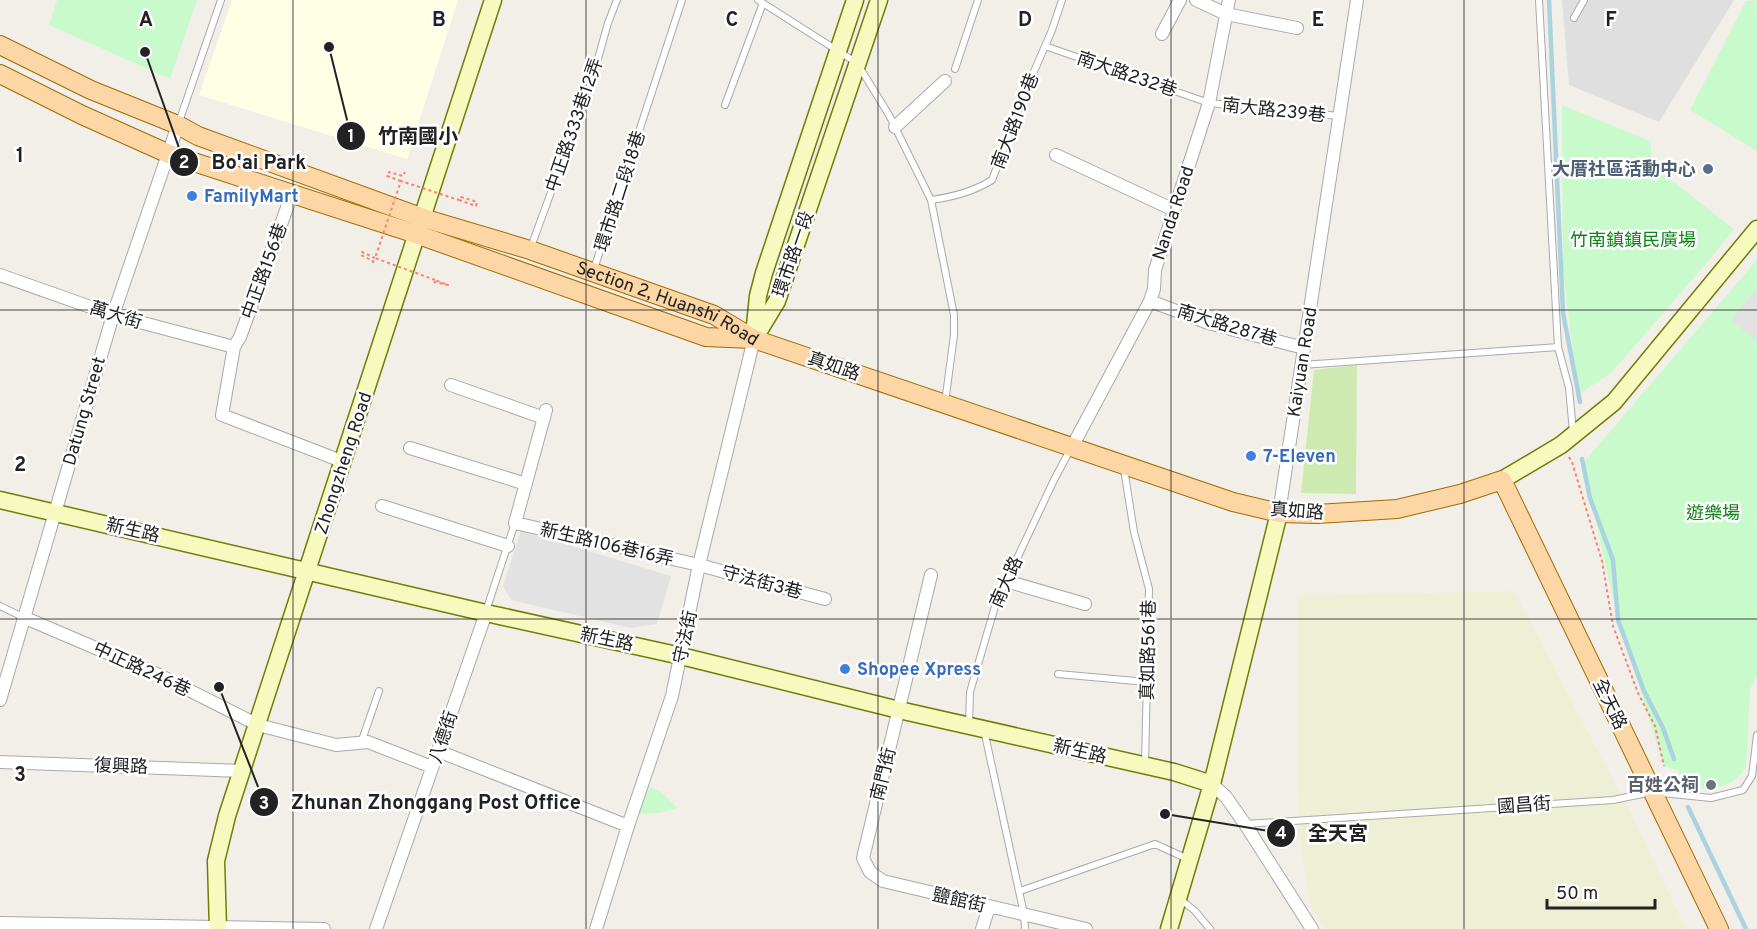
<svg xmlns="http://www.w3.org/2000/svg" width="1757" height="929" font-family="Overpass,'Noto Sans TC',sans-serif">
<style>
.residential{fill:#e0dfdf}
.education{fill:#ffffe5}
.farmland{fill:#eef0d5}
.grass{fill:#cdebb0}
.park{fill:#c8facc}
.parking{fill:#e2e2e2}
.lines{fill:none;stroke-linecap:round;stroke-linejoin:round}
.stream{stroke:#aad3df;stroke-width:4.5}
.lane-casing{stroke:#a9a9a9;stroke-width:8}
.street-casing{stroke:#a9a9a9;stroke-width:14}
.secondary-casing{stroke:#707d05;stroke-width:19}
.primary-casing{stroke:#a06b00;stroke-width:20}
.path{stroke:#fa8072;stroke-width:2;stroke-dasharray:3 3;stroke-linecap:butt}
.lane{stroke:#fff;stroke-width:6}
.street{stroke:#fff;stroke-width:12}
.secondary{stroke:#f7fabf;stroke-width:16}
.primary{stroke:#fcd6a4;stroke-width:18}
.path-bridge{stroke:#fa8072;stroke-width:2;stroke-dasharray:3 3;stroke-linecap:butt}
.grid{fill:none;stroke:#222;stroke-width:1.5;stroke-opacity:0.55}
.service-dot{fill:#5c6f8a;stroke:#fff;stroke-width:2}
.shop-dot{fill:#3f7fe0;stroke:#fff;stroke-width:2}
.worship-dot{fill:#6b7280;stroke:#fff;stroke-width:2}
.labels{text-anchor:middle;stroke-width:5;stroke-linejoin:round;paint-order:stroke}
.street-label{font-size:18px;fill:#222;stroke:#fff}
.service-label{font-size:18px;font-weight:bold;fill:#4e5e75;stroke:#fff;text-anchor:end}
.shop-label{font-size:18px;font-weight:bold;fill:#366cbe;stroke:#fff;text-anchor:start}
.park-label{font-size:18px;fill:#0c8416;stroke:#fff}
.worship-label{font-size:18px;font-weight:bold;fill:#5b616d;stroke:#fff;text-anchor:end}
.grid-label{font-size:20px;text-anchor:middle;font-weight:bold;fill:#222;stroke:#fff;stroke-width:5;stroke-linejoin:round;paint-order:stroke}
.leader{fill:none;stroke:#222;stroke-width:2}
.callout-dot{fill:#222;stroke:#fff;stroke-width:2}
.mark-label{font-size:18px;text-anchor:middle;font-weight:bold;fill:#fff}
.callout-label{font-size:20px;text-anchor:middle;font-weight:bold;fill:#222;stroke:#fff;stroke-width:5;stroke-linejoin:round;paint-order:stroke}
</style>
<rect width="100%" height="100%" fill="#f2efe9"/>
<path class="residential" d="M 1562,0 L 1734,0 L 1659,122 L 1569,85 Z"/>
<path class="education" d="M 232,0 L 458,0 L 407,159 L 199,95 Z"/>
<path class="farmland" d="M 1514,591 L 1632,816 L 1686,929 L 1325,929 L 1311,908 L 1298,827 L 1297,596 Z"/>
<path class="grass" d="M 1357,365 L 1356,494 L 1301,493 L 1314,370 Z"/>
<path class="park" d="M 57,0 L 197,0 L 170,79 L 49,25 Z
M 1757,0 L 1757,151 L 1690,110 L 1746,1 Z
M 1562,105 L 1650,141 L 1653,166 L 1734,229 L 1710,259 L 1612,372 L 1578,395 L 1563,270 Z
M 1757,260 L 1757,676 L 1750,689 L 1746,768 C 1732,788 1712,792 1689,787 L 1677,770 L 1664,766 L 1618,620 L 1583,463 Z
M 649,786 L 662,793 L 677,808 L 659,813 L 639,814 Z"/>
<path class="parking" d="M 1757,288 L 1757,341 L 1731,320 Z
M 521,531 L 671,576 L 657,624 L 631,628 L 511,600 L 503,586 Z"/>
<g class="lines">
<path class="stream" d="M 1549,0 L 1563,313 L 1580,402
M 1582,459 L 1590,498 L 1613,560 L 1618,620 L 1644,691 L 1663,728 L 1674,759
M 1688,807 L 1746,929"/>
<g class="lane-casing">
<path id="lane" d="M 758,0 L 857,63 L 889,115 L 931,200 L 954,315 L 954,335 L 945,403
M 1539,0 L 1558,347 L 1569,388 L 1573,432
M 1574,18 L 1584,0
M 1045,46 L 1209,103 L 1339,116
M 955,69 L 978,0
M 725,105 L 763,3
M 179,122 L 221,0
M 931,200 C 953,197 973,192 992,180 L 1029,83 L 1052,30 L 1062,0
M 531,247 L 592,80 L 608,23 L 617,0
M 594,269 L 682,0
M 1302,365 L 1558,347
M 1124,469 L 1134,532 L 1149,589 L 1145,765
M 0,606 L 23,617
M 486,611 L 515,523
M 1058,674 L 1147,682
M 969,726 L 970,692 L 996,603 L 1054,480 L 1071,448
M 984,730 L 1024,914 L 1025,929
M 361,743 L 379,691
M 1246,824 L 1613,800 L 1652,792 L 1711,798 L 1743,790 L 1752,776 L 1757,735
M 1020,891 L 1155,844 L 1188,859
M 1180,899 L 1195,911 L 1210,929"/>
</g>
<g class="street-casing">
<path id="street" d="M 1196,0 L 1226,14 L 1297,28
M 1162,34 L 1180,0
M 895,127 L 945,81
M 1056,155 L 1174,210
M 292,194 L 240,337 L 234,347 L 222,415 L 344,462
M 0,275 L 113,315 L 234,347
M 1150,301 L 1208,323 L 1304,348
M 451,385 L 544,418
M 546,410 L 515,523 L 699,565 L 825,599
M 1072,447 L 1150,301 L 1154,289 L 1155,270 L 1209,103 L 1229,0
M 410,448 L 526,484
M 382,506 L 508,546
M 1279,513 L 1357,0
M 931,575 L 863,858 L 870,872 L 883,881 L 1086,929
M 1006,581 L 1085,604
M 23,617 L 159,675 L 258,725 L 336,745 L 368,742 L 432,767
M 0,700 L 113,315 L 178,125
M 438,751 L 628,826
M 0,762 L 242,771
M 1212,784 L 1226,797 L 1245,824 L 1312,929
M 0,923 L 324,929
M 376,929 L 486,613
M 596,929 L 628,826 L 672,696 L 699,565 L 754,339
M 982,929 L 989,907"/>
</g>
<g class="secondary-casing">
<path id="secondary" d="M 754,335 L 758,296 L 764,273 L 855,0
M 754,339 L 777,301 L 879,0
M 1502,480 L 1561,445 L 1614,402 L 1757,229
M 0,500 L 486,613 L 681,656 L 899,710 L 1174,772 L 1212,784
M 218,929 L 216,861 L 227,816 L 493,0
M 1169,929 L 1212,784 L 1279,513"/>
</g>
<g class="primary-casing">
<g id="primary">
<path id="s1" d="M 0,45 L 91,90 L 178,125 L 198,136 L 423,218 L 530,250 L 714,315 L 754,339 L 1233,502 L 1279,513 L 1317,514 L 1397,509 L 1460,494 L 1502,480 L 1719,929"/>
<path d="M 0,74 L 82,115 L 169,154 L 416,234 L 706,337 L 752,339"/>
</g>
</g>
<path class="path" d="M 401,181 L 387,176 L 389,172 L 403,176 L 405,172
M 459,200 L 476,206 L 477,202 L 461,197 L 462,194
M 373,263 L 373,261 L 361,255 L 362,252 L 375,258
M 434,283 L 435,282 L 448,285 L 435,280
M 1569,457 L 1572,462 L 1602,561 L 1613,626 L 1638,693 L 1655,726 L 1664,766"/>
<use href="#lane" class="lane"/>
<use href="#street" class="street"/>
<use href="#secondary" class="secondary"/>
<use href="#primary" class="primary"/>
<path class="path-bridge" d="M 435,280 L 375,258 L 401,181 L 459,200"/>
</g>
<path class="grid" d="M 293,0 L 293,929M 586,0 L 586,929M 878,0 L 878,929M 1171,0 L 1171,929M 1464,0 L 1464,929M 0,310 L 1757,310M 0,619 L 1757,619"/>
<circle class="service-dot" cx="1708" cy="169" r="6"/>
<g class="shop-dot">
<circle cx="192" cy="196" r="6"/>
<circle cx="1251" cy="456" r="6"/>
<circle cx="845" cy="669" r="6"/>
</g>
<circle class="worship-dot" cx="1711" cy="785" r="6"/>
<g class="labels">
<g class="street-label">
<text transform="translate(1127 74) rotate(19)" y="6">南大路232巷</text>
<text transform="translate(1274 110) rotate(6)" y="6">南大路239巷</text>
<text transform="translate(1015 121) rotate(-69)" y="6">南大路190巷</text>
<text transform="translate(574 125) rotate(-71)" y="6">中正路333巷12弄</text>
<text transform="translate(620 191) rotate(-72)" y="6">環市路二段18巷</text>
<text transform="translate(1173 213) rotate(-72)" y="6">Nanda Road</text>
<text transform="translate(793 254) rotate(-71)" y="6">環市路一段</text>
<text transform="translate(264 271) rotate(-70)" y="6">中正路156巷</text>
<text dy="6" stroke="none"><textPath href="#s1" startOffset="717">Section 2, Huanshi Road</textPath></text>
<text transform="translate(116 315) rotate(17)" y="6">萬大街</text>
<text transform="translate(1227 325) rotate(17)" y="6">南大路287巷</text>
<text transform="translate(1302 362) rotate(-81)" y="6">Kaiyuan Road</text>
<text transform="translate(834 366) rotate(19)" y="6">真如路</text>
<text transform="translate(84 411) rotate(-74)" y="6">Datung Street</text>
<text transform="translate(343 463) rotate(-72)" y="6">Zhongzheng Road</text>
<text transform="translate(1297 511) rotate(4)" y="6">真如路</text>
<text transform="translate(133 530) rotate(13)" y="6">新生路</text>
<text transform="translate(607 544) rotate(13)" y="6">新生路106巷16弄</text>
<text transform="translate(762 582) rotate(15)" y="6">守法街3巷</text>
<text transform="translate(1006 582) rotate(-66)" y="6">南大路</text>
<text transform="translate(685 637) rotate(-78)" y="6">守法街</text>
<text transform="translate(607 639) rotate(12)" y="6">新生路</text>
<text transform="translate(1148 650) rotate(-89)" y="6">真如路561巷</text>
<text transform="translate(142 669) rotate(25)" y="6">中正路246巷</text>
<text transform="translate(1610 704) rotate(64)" y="6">全天路</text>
<text transform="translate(443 737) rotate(-71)" y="6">八德街</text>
<text transform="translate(1080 751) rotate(13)" y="6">新生路</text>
<text transform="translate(121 766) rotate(2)" y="6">復興路</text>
<text transform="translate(883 774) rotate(-76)" y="6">南門街</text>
<text transform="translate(1524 805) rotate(-4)" y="6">國昌街</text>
<text transform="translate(959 900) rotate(13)" y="6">鹽館街</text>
</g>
<g class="service-label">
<text x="1696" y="175">大厝社區活動中心</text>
</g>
<g class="shop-label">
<text x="204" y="202">FamilyMart</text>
<text x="1263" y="462">7-Eleven</text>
<text x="857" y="675">Shopee Xpress</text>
</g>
<g class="park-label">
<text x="1633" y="246">竹南鎮鎮民廣場</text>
<text x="1713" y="519">遊樂場</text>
</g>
<g class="worship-label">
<text x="1699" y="791">百姓公祠</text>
</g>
</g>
<g class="grid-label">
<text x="146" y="26">A</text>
<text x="439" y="26">B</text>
<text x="732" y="26">C</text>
<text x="1025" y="26">D</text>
<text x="1318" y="26">E</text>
<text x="1611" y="26">F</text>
<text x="20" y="162">1</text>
<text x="20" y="471">2</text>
<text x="20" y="781">3</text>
</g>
<path class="leader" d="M329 47L351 136M145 52L184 162M219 687L264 802M1165 814L1281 833"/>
<g class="callout-dot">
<circle cx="329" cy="47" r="6"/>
<circle cx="145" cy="52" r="6"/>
<circle cx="219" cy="687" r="6"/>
<circle cx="1165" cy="814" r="6"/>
<circle cx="351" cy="136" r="15"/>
<circle cx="184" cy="162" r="15"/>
<circle cx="264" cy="802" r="15"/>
<circle cx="1281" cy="833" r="15"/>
</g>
<g class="mark-label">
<text x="351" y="142">1</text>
<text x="184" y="168">2</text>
<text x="264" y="809">3</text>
<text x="1281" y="839">4</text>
</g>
<g class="callout-label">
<text x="418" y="143">竹南國小</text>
<text x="259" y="169">Bo'ai Park</text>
<text x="436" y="809">Zhunan Zhonggang Post Office</text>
<text x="1338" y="840">全天宮</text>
</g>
<path d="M1547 899v9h108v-9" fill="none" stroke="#222222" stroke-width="3"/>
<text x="1556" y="899" font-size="18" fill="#222222" stroke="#ffffff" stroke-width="4.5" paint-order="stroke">50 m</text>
</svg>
